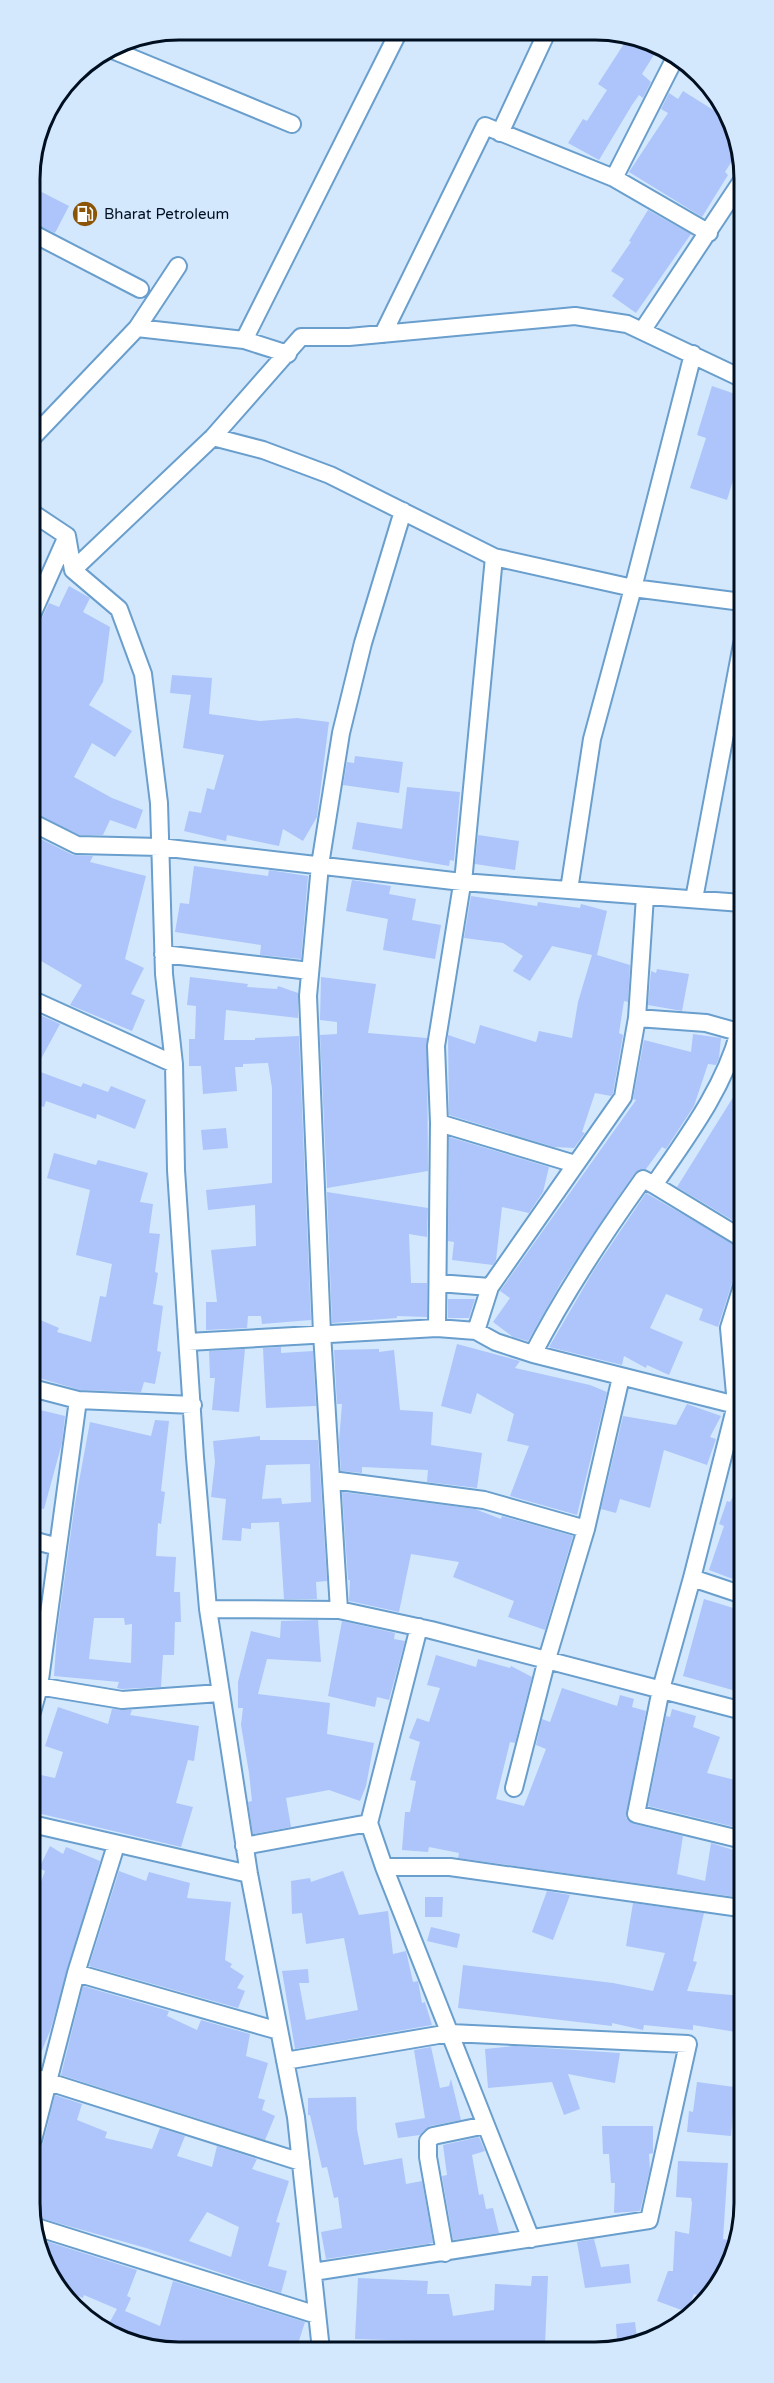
<svg xmlns="http://www.w3.org/2000/svg" width="774" height="2383" font-family="'Varela Round',sans-serif">
<style>
.building{fill:#adc5fa;fill-rule:evenodd}
.lines{fill:none;stroke-linecap:round;stroke-linejoin:round}
.minor-casing{stroke:#699ecd;stroke-width:20}
.minor{stroke:#fff;stroke-width:16}
.labels{text-anchor:middle;stroke-width:5;stroke-linejoin:round;paint-order:stroke}
.poi-label{font-size:15px;fill:#000f20;stroke:#d3e8fd;text-anchor:start}
.rim{fill:none;stroke:#000f20;stroke-width:3}
</style>
<rect width="100%" height="100%" fill="#d3e8fd"/>
<path class="building" d="M 629,36 L 657,50 L 642,74 L 651,82 L 643,98 L 639,95 L 632,105 L 599,160 L 568,143 L 583,119 L 587,121 L 607,90 L 598,84 Z
M 683,91 L 723,116 L 740,148 L 725,172 L 728,175 L 702,217 L 629,172 L 668,113 L 661,109 L 669,93 L 678,99 Z
M 30,186 L 69,206 L 55,233 L 30,222 Z
M 648,210 L 691,234 L 636,313 L 612,296 L 624,279 L 611,271 L 631,242 L 629,241 Z
M 712,386 L 741,396 L 742,468 L 737,467 L 727,500 L 690,488 L 706,438 L 697,435 Z
M 69,586 L 90,598 L 83,612 L 110,627 L 103,682 L 89,705 L 132,731 L 115,757 L 92,743 L 74,777 L 112,798 L 143,810 L 136,829 L 110,820 L 103,835 L 80,835 L 31,812 L 31,665 L 41,648 L 31,644 L 31,627 L 40,622 L 49,603 L 59,607 Z
M 172,675 L 212,678 L 209,714 L 260,721 L 297,718 L 329,722 L 317,817 L 303,841 L 283,829 L 279,846 L 227,835 L 226,841 L 184,831 L 189,811 L 201,813 L 207,788 L 214,790 L 224,755 L 183,748 L 191,695 L 170,693 Z
M 355,756 L 403,762 L 399,793 L 343,785 L 347,762 L 354,763 Z
M 407,787 L 460,792 L 454,861 L 450,860 L 449,866 L 352,849 L 357,822 L 402,829 Z
M 31,834 L 73,855 L 93,856 L 90,862 L 146,876 L 125,959 L 144,968 L 131,994 L 145,1000 L 132,1031 L 70,1005 L 82,985 L 31,955 Z
M 478,835 L 519,841 L 515,870 L 475,864 Z
M 194,866 L 268,876 L 269,870 L 308,876 L 301,959 L 260,955 L 261,945 L 175,932 L 180,903 L 189,904 Z
M 352,880 L 391,886 L 389,894 L 416,899 L 412,920 L 441,925 L 435,959 L 383,950 L 388,919 L 346,911 Z
M 471,896 L 537,906 L 538,902 L 580,908 L 581,904 L 607,911 L 597,955 L 630,965 L 628,1002 L 624,1001 L 619,1033 L 623,1035 L 613,1093 L 611,1096 L 595,1093 L 582,1132 L 585,1133 L 574,1148 L 554,1147 L 449,1115 L 448,1035 L 475,1044 L 480,1025 L 536,1042 L 539,1031 L 572,1038 L 578,1002 L 592,955 L 552,946 L 530,981 L 513,971 L 523,956 L 503,943 L 464,938 Z
M 657,969 L 689,974 L 682,1011 L 648,1005 L 651,971 L 656,973 Z
M 190,977 L 248,984 L 247,987 L 277,989 L 278,986 L 298,993 L 298,1018 L 226,1010 L 224,1040 L 255,1040 L 255,1038 L 299,1036 L 311,1320 L 262,1324 L 261,1316 L 248,1316 L 247,1328 L 206,1330 L 206,1302 L 217,1302 L 211,1250 L 256,1246 L 255,1205 L 208,1210 L 206,1190 L 272,1183 L 272,1088 L 268,1063 L 243,1064 L 243,1067 L 235,1067 L 237,1091 L 203,1094 L 201,1066 L 189,1066 L 189,1039 L 195,1039 L 196,1006 L 187,1005 Z
M 321,977 L 376,984 L 368,1033 L 427,1038 L 428,1171 L 327,1188 L 320,1035 L 337,1034 L 337,1022 L 320,1020 Z
M 31,1011 L 60,1024 L 35,1070 L 81,1087 L 83,1083 L 108,1092 L 111,1086 L 146,1100 L 135,1129 L 97,1114 L 96,1119 L 46,1101 L 44,1107 L 31,1103 Z
M 693,1034 L 721,1038 L 719,1058 L 716,1065 L 708,1064 L 694,1106 L 666,1149 L 662,1147 L 646,1169 L 635,1173 L 620,1194 L 562,1281 L 528,1341 L 513,1337 L 493,1322 L 510,1298 L 500,1291 L 636,1100 L 633,1099 L 644,1040 L 691,1052 Z
M 742,1083 L 742,1226 L 677,1187 Z
M 226,1128 L 228,1148 L 203,1150 L 201,1130 Z
M 449,1137 L 549,1167 L 543,1192 L 529,1213 L 502,1207 L 496,1260 L 493,1265 L 452,1260 L 454,1242 L 448,1241 Z
M 54,1153 L 96,1165 L 98,1160 L 148,1173 L 140,1202 L 153,1204 L 149,1233 L 160,1234 L 155,1272 L 158,1273 L 153,1304 L 163,1306 L 157,1351 L 161,1352 L 155,1384 L 144,1382 L 141,1392 L 80,1390 L 32,1376 L 32,1333 L 38,1319 L 59,1328 L 57,1332 L 91,1342 L 100,1296 L 106,1297 L 112,1264 L 76,1255 L 90,1190 L 47,1178 Z
M 327,1192 L 428,1208 L 427,1237 L 409,1234 L 411,1283 L 427,1283 L 427,1317 L 397,1316 L 397,1318 L 332,1323 Z
M 646,1193 L 743,1249 L 743,1273 L 733,1280 L 718,1327 L 699,1320 L 703,1309 L 666,1294 L 650,1328 L 683,1342 L 669,1375 L 647,1365 L 646,1368 L 624,1356 L 622,1365 L 549,1347 L 594,1270 Z
M 448,1299 L 475,1299 L 469,1318 L 448,1318 Z
M 457,1344 L 520,1361 L 515,1368 L 590,1385 L 607,1392 L 577,1515 L 510,1496 L 529,1446 L 507,1441 L 514,1414 L 477,1393 L 471,1414 L 441,1406 Z
M 281,1347 L 281,1353 L 313,1351 L 316,1406 L 266,1408 L 263,1348 Z
M 245,1349 L 239,1412 L 212,1410 L 215,1378 L 210,1378 L 209,1351 Z
M 379,1349 L 379,1352 L 394,1350 L 400,1410 L 433,1412 L 431,1445 L 482,1453 L 477,1488 L 427,1482 L 428,1470 L 362,1467 L 362,1473 L 341,1471 L 339,1441 L 342,1404 L 337,1404 L 334,1350 Z
M 687,1404 L 721,1416 L 710,1437 L 716,1439 L 707,1465 L 664,1450 L 650,1508 L 620,1499 L 616,1513 L 601,1509 L 623,1416 L 676,1425 Z
M 32,1408 L 65,1416 L 62,1443 L 44,1509 L 32,1507 Z
M 155,1420 L 169,1421 L 161,1491 L 165,1492 L 161,1524 L 158,1523 L 156,1556 L 176,1557 L 174,1592 L 180,1592 L 181,1622 L 175,1622 L 174,1655 L 163,1655 L 161,1687 L 122,1689 L 117,1688 L 119,1682 L 54,1676 L 57,1633 L 75,1503 L 90,1422 L 151,1436 ZM 94,1618 L 124,1618 L 125,1625 L 132,1624 L 131,1663 L 89,1659 Z
M 260,1436 L 260,1440 L 318,1440 L 327,1581 L 316,1582 L 317,1599 L 284,1599 L 279,1522 L 251,1523 L 251,1529 L 242,1528 L 241,1541 L 222,1540 L 226,1499 L 211,1497 L 215,1462 L 213,1441 ZM 310,1464 L 311,1502 L 282,1504 L 281,1498 L 262,1499 L 266,1465 Z
M 743,1478 L 743,1569 L 738,1581 L 709,1570 L 724,1526 L 719,1524 L 727,1501 L 730,1502 Z
M 342,1492 L 475,1509 L 501,1519 L 502,1516 L 573,1536 L 545,1630 L 508,1617 L 514,1601 L 453,1577 L 459,1562 L 411,1554 L 399,1612 L 349,1601 L 350,1580 L 348,1580 Z
M 704,1599 L 743,1611 L 743,1693 L 683,1676 Z
M 318,1620 L 321,1662 L 267,1659 L 258,1694 L 330,1703 L 327,1734 L 374,1743 L 366,1786 L 360,1801 L 329,1790 L 286,1798 L 291,1827 L 253,1834 L 248,1802 L 252,1801 L 249,1773 L 241,1725 L 243,1708 L 238,1708 L 238,1682 L 251,1631 L 280,1638 L 281,1621 Z
M 342,1621 L 395,1633 L 394,1639 L 405,1641 L 389,1700 L 377,1697 L 375,1707 L 328,1696 Z
M 436,1655 L 476,1667 L 478,1659 L 510,1668 L 511,1666 L 532,1677 L 515,1743 L 510,1742 L 496,1799 L 524,1806 L 546,1749 L 536,1745 L 542,1719 L 550,1722 L 562,1688 L 617,1706 L 620,1695 L 634,1699 L 632,1707 L 646,1711 L 626,1818 L 634,1824 L 683,1836 L 677,1874 L 705,1881 L 711,1843 L 743,1853 L 743,1898 L 458,1858 L 459,1853 L 429,1847 L 428,1852 L 402,1850 L 405,1812 L 410,1812 L 416,1781 L 410,1780 L 420,1742 L 409,1738 L 417,1718 L 429,1722 L 440,1688 L 427,1685 Z
M 58,1707 L 108,1724 L 112,1709 L 132,1710 L 130,1715 L 199,1726 L 194,1761 L 188,1760 L 176,1803 L 193,1807 L 181,1847 L 33,1812 L 41,1775 L 55,1778 L 63,1752 L 45,1746 Z
M 672,1709 L 696,1716 L 693,1727 L 720,1737 L 707,1773 L 743,1782 L 743,1829 L 648,1806 L 666,1716 L 670,1717 Z
M 50,1846 L 63,1854 L 66,1847 L 100,1861 L 50,2031 L 35,2067 L 33,2067 L 32,1907 L 45,1871 L 39,1868 Z
M 119,1871 L 146,1881 L 149,1872 L 190,1883 L 187,1898 L 231,1902 L 225,1960 L 232,1964 L 230,1967 L 244,1976 L 237,1988 L 245,1991 L 238,2008 L 89,1966 Z
M 343,1871 L 359,1915 L 388,1911 L 393,1954 L 406,1951 L 413,1982 L 418,1981 L 422,2003 L 425,2002 L 432,2025 L 295,2049 L 282,1971 L 308,1969 L 309,1983 L 299,1983 L 306,2020 L 358,2010 L 344,1938 L 306,1944 L 302,1913 L 292,1914 L 291,1881 L 310,1878 L 311,1882 Z
M 547,1891 L 570,1895 L 553,1940 L 532,1932 Z
M 425,1897 L 443,1897 L 442,1917 L 425,1917 Z
M 633,1903 L 704,1913 L 693,1961 L 697,1962 L 687,1991 L 743,1996 L 742,2033 L 693,2025 L 693,2030 L 644,2025 L 643,2030 L 612,2023 L 612,2026 L 458,2008 L 463,1965 L 613,1983 L 653,1991 L 665,1953 L 626,1946 Z
M 431,1927 L 460,1934 L 457,1948 L 427,1941 Z
M 83,1986 L 169,2011 L 167,2016 L 197,2030 L 201,2020 L 250,2034 L 246,2056 L 268,2063 L 258,2098 L 265,2100 L 262,2110 L 275,2116 L 265,2140 L 61,2075 Z
M 514,2046 L 620,2053 L 615,2083 L 568,2074 L 580,2109 L 564,2115 L 552,2082 L 488,2088 L 485,2049 Z
M 431,2047 L 440,2088 L 449,2086 L 451,2079 L 461,2120 L 430,2126 L 420,2135 L 398,2138 L 395,2123 L 425,2118 L 414,2050 Z
M 697,2082 L 742,2088 L 738,2114 L 733,2113 L 731,2136 L 687,2132 L 689,2111 L 693,2112 Z
M 55,2095 L 82,2104 L 77,2120 L 107,2132 L 105,2138 L 152,2149 L 160,2128 L 185,2136 L 177,2156 L 212,2167 L 217,2146 L 257,2159 L 252,2169 L 289,2181 L 276,2222 L 280,2223 L 268,2266 L 287,2271 L 281,2293 L 146,2248 L 33,2216 L 33,2164 L 36,2150 L 43,2143 ZM 207,2212 L 239,2227 L 231,2257 L 189,2241 Z
M 356,2097 L 357,2129 L 364,2165 L 402,2158 L 406,2184 L 422,2181 L 433,2243 L 326,2259 L 321,2232 L 342,2228 L 338,2197 L 334,2198 L 327,2167 L 322,2168 L 310,2115 L 308,2115 L 308,2098 Z
M 602,2126 L 653,2126 L 653,2153 L 649,2154 L 650,2169 L 640,2211 L 614,2213 L 615,2183 L 611,2183 L 609,2154 L 603,2154 Z
M 479,2137 L 485,2151 L 472,2155 L 479,2195 L 483,2194 L 486,2209 L 493,2208 L 499,2233 L 453,2240 L 442,2176 L 447,2175 L 443,2145 Z
M 678,2161 L 728,2163 L 723,2239 L 737,2242 L 733,2261 L 709,2299 L 694,2294 L 687,2312 L 657,2301 L 668,2271 L 673,2271 L 675,2231 L 689,2234 L 692,2203 L 691,2198 L 676,2197 Z
M 36,2238 L 137,2270 L 127,2296 L 131,2298 L 125,2311 L 160,2326 L 173,2281 L 305,2322 L 296,2350 L 273,2350 L 241,2341 L 238,2350 L 150,2350 L 107,2327 L 117,2309 L 84,2295 L 83,2298 L 71,2293 L 68,2299 Z
M 594,2239 L 601,2267 L 629,2264 L 631,2283 L 585,2288 L 577,2242 Z
M 532,2276 L 548,2276 L 545,2345 L 355,2339 L 358,2278 L 428,2281 L 427,2294 L 449,2294 L 453,2316 L 494,2310 L 495,2284 L 531,2286 Z
M 635,2322 L 637,2338 L 617,2340 L 616,2324 Z"/>
<g class="lines">
<g class="minor-casing">
<path id="minor" d="M 110,49 L 292,124
M 500,133 L 547,32
M 614,178 L 674,60
M 30,232 L 140,289
M 137,328 L 178,266
M 642,331 L 741,182
M 383,334 L 485,126 L 614,178 L 709,233
M 288,354 L 244,340 L 399,31
M 693,354 L 633,588 L 742,602
M 213,437 L 263,450 L 330,475 L 494,557 L 464,872 L 436,1046 L 439,1123 L 437,1328
M 31,439 L 137,328 L 244,340
M 31,512 L 67,536 L 73,570 L 119,609 L 143,674 L 159,803 L 164,974 L 174,1064 L 176,1170 L 195,1457 L 208,1609 L 249,1874 L 296,2117 L 321,2350
M 494,557 L 633,588 L 592,739 L 569,890
M 73,570 L 213,437 L 301,337 L 349,337 L 575,316 L 627,324 L 741,378
M 31,617 L 67,536
M 31,822 L 77,845 L 160,847 L 462,882 L 742,903
M 694,899 L 742,644
M 163,954 L 310,971
M 31,999 L 174,1064
M 637,1018 L 706,1023 L 742,1033
M 439,1123 L 575,1164
M 654,1185 L 743,1239
M 438,1283 L 490,1287 L 623,1097 L 637,1018 L 645,896
M 743,1283 L 729,1328 L 736,1405 L 692,1578 L 661,1689 L 636,1814 L 743,1840
M 476,1331 L 490,1287
M 188,1342 L 437,1328 L 476,1331 L 496,1342 L 533,1354 L 736,1405
M 533,1354 C 565,1292 603,1235 643,1179 L 654,1185 C 687,1137 724,1088 739,1032
M 32,1388 L 78,1400 L 193,1405
M 332,1480 L 484,1500 L 586,1529 L 621,1377
M 32,1540 L 58,1547
M 692,1578 L 743,1595
M 208,1609 L 339,1610 L 431,1630 L 743,1711
M 339,1610 L 322,1333 L 308,996 L 320,865 L 341,733 L 363,643 L 403,511
M 419,1627 L 369,1823 L 384,1867 L 450,1867 L 740,1908
M 32,1685 L 122,1700 L 220,1693
M 32,1712 L 39,1687 L 78,1400
M 514,1788 L 547,1659 L 586,1529
M 32,1824 L 249,1874
M 244,1846 L 369,1823
M 384,1867 L 531,2239
M 76,1973 L 279,2031
M 285,2061 L 450,2033 L 688,2044 L 649,2220 L 313,2272
M 33,2077 L 301,2162
M 33,2140 L 76,1973 L 116,1845
M 33,2226 L 317,2315
M 445,2253 L 428,2157 L 428,2141 L 433,2136 L 486,2125"/>
</g>
<use href="#minor" class="minor"/>
</g>
<defs>
<g id="fuel-disc" transform="scale(1.35)"><circle r="9.5" fill="#8b5407" stroke="#d3e8fd"/><path d="M-5.5-6h7V0h2V4h1.3V-2.5L3-4.5l.8-.8L6-3V5H2.5V1h-1V6h-7ZM-4.2-4.7v3.2H.2V-4.7Z" fill="#fff"/></g>
</defs>
<g fill-rule="evenodd">
<use href="#fuel-disc" x="85" y="214"/>
</g>
<g class="labels">
<g class="poi-label">
<text x="104" y="219">Bharat Petroleum</text>
</g>
</g>
<path d="M0 0H774V2383H0ZM179 40H595A139 139 0 0 1 734 179V2203A139 139 0 0 1 595 2342H179A139 139 0 0 1 40 2203V179A139 139 0 0 1 179 40Z" fill="#d3e8fd" fill-rule="evenodd"/>
<path class="rim" d="M179 40H595A139 139 0 0 1 734 179V2203A139 139 0 0 1 595 2342H179A139 139 0 0 1 40 2203V179A139 139 0 0 1 179 40Z"/>
</svg>
